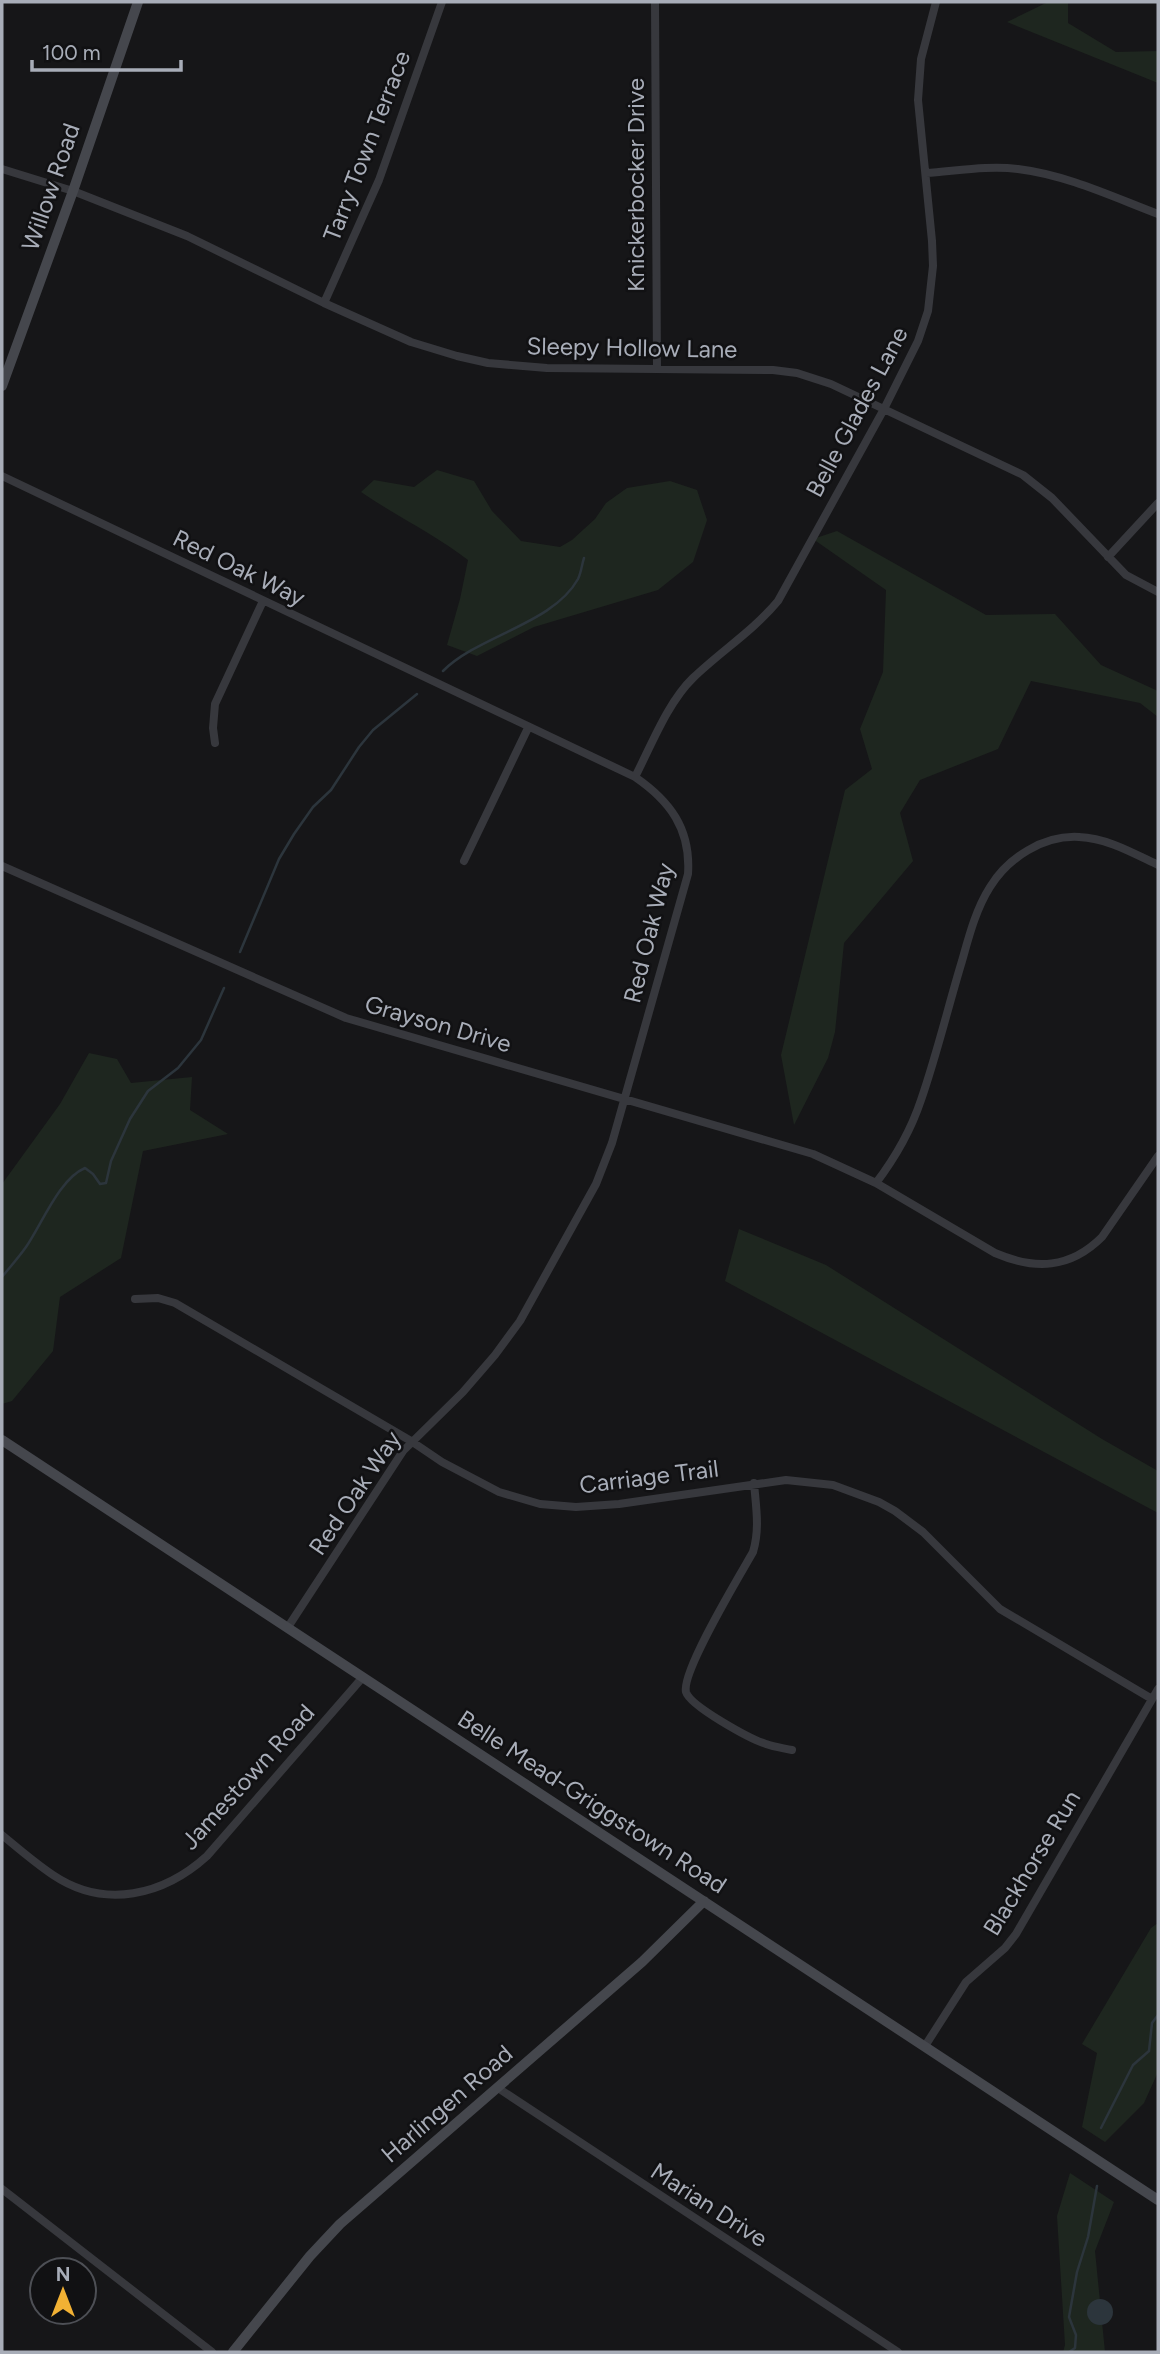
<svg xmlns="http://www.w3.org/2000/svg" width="1160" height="2354" font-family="Figtree,sans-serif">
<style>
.green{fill:#1e261f}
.water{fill:#2c353c}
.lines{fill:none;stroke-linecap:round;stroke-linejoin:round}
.stream{stroke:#2c353c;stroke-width:2.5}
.street{stroke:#37383d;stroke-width:8}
.secondary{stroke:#45474d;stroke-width:10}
.labels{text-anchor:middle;stroke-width:5;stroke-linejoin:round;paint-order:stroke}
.street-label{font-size:24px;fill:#a8adb8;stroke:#111113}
</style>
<rect width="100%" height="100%" fill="#161618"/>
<path class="green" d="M 1048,2 L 1068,2 L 1068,23 L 1116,52 L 1158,51 L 1158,83 L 1007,22 Z
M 437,470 L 474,481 L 492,511 L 521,541 L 560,547 L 572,540 L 595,519 L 606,503 L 627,488 L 670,481 L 697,490 L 707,520 L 693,562 L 658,590 L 534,627 L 477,656 L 447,645 L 460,599 L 468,560 C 434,534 396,516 361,492 L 374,480 L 414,487 Z
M 837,531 L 986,615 L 1055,614 L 1101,665 L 1158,691 L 1158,717 L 1140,703 L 1031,681 L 998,749 L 920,780 L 900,813 L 913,861 L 844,943 L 835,1032 L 828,1058 L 794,1125 L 781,1055 L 845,790 L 872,769 L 860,729 L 883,672 L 886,590 L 813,539 Z
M 89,1053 L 117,1059 L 131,1083 L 192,1077 L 190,1110 L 228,1134 L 143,1151 L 121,1258 L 60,1297 L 53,1351 L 12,1401 L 2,1404 L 2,1184 L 60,1104 Z
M 739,1229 L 826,1265 L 1102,1439 L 1158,1471 L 1158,1513 L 725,1281 Z
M 1158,1923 L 1158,2072 L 1144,2103 L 1105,2142 L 1082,2127 L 1097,2053 L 1082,2044 L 1151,1928 Z
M 1070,2173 L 1114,2202 L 1095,2251 L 1105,2352 L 1063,2352 L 1065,2345 L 1057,2216 Z"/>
<path class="water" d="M1087 2312a13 13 0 1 1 26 0a13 13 0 1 1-26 0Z"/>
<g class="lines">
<path class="stream" d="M 443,671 C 479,635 553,624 578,579 C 581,573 582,564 584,558
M 240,952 L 279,859 L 294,834 L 313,807 L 331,790 L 359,747 L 373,730 L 417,694
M 2,1277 C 10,1267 19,1257 26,1247 C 42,1224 59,1179 85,1168 L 93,1174 L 100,1184 L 106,1183 L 111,1161 L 130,1119 L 148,1091 L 178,1068 L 201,1040 L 224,988
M 1101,2128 L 1133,2065 L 1149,2051 L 1152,2023 L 1158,2015
M 1069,2352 L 1075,2348 L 1076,2335 L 1069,2317 L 1077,2272 L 1088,2237 L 1097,2186"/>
<path class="street" d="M 655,2 L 657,368
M 2,169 L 73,191 L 187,236 L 324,303 L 411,342 L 457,356 L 488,363 L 547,368 L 773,370 L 797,373 L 831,384 L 1023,475 L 1052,498 L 1126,575 L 1158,592
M 926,173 C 956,171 989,165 1018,169 C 1067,175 1113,197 1158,214
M 324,303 L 379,180 L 442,2
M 2,476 L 635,777 C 670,801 691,829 688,874 L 612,1143 L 596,1184 L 520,1321 L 495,1355 L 463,1392 L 403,1451 L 288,1627
M 1108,557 L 1158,503
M 215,743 L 213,728 L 215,704 L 263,601
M 635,777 C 651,746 668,702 693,678 C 721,651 753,631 778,601 L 884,409 L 918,341 L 928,311 L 933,266 L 932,241 L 918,100 L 921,59 L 936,2
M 464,861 L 528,728
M 1158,865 C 1133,853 1107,838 1079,837 C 1043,835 1008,858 990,887 C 976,909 969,936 962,961 C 948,1007 937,1054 921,1100 C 911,1130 895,1158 876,1183 L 995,1253 C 1035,1270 1070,1269 1102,1237 L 1158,1156
M 2,866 L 346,1018 L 813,1154 L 876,1183
M 135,1299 L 158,1298 L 175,1303 L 411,1441 L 442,1462 L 499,1492 L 540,1504 L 576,1507 L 619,1504 L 786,1480 L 833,1485 L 879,1502 L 895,1511 L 923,1532 L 1000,1609 L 1152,1699
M 754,1483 C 756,1507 760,1529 753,1552 C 740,1575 681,1672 686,1692 C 690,1706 750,1739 766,1744 C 774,1747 783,1748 792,1750
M 2,1835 C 19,1849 35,1863 53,1875 C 105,1910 164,1895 207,1856 L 363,1677
M 925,2046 L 966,1982 L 1005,1948 L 1016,1934 L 1158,1689
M 498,2088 L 898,2352
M 2,2189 L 212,2352"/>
<path class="secondary" d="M 2,386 L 73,191 L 138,2
M 2,1440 L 1158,2200
M 233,2352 L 310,2256 L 340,2224 L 642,1962 L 704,1901"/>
</g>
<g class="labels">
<g class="street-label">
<text transform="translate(367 146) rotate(-69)" y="8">Tarry Town Terrace</text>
<text transform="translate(636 185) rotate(-90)" y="8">Knickerbocker Drive</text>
<text transform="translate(51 187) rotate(-71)" y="8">Willow Road</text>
<text transform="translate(632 348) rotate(1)" y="8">Sleepy Hollow Lane</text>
<text transform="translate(857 412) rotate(-62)" y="8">Belle Glades Lane</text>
<text transform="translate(239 568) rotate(26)" y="8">Red Oak Way</text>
<text transform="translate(649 933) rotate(-76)" y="8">Red Oak Way</text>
<text transform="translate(438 1024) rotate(16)" y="8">Grayson Drive</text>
<text transform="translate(649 1477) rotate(-7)" y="8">Carriage Trail</text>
<text transform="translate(355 1493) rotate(-56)" y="8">Red Oak Way</text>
<text transform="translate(248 1777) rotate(-48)" y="8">Jamestown Road</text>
<text transform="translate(592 1802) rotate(33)" y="8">Belle Mead-Griggstown Road</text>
<text transform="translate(1032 1863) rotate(-59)" y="8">Blackhorse Run</text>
<text transform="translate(447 2104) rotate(-41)" y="8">Harlingen Road</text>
<text transform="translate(709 2205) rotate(33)" y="8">Marian Drive</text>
</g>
</g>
<rect width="1160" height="2354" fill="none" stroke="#a8adb8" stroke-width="7"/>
<g transform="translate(63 2291)"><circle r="33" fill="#111113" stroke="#4d4f55" stroke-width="2"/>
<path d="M0-5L12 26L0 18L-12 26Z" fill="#f2b134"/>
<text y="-10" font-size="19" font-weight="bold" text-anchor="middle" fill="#a8adb8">N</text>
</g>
<path d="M32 60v10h149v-10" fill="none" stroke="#a8adb8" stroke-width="3.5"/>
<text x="42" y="60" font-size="21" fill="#a8adb8" stroke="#111113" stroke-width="5" paint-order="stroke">100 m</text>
</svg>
